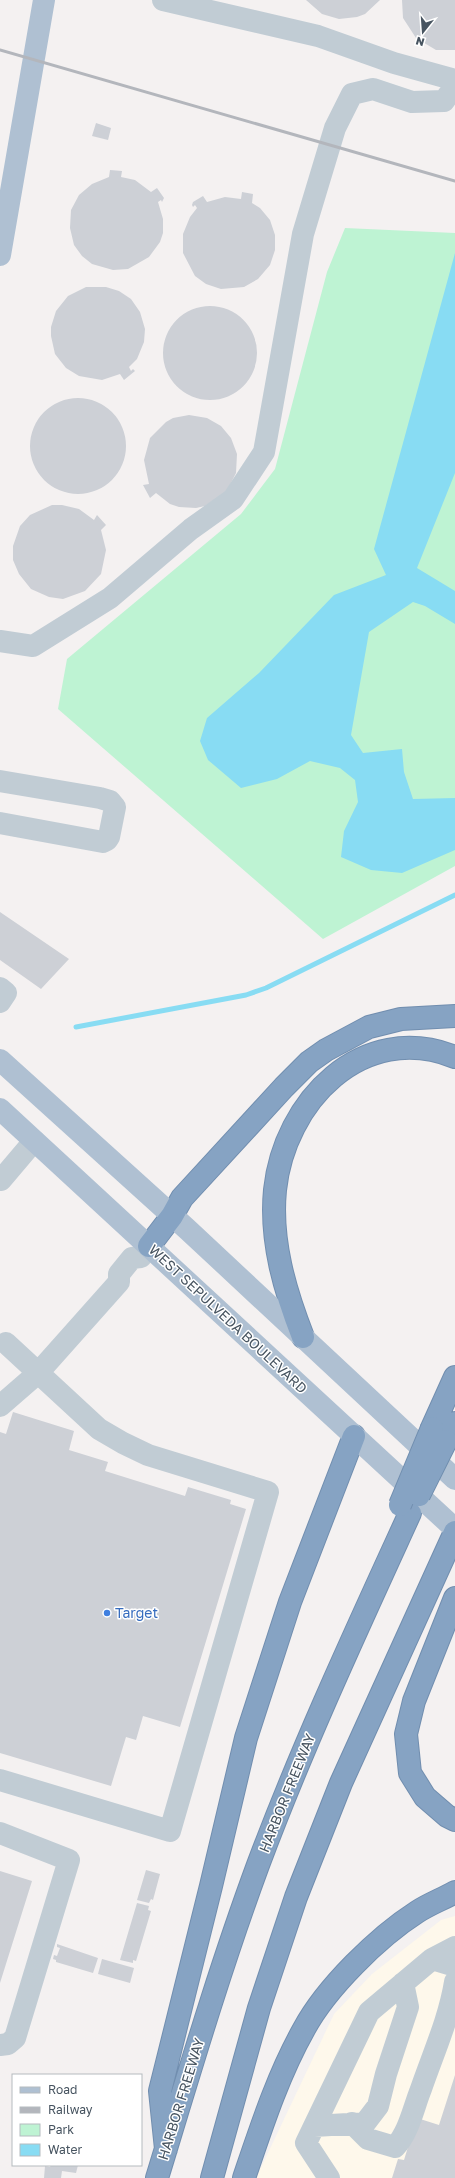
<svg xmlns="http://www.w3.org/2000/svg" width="455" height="2178" font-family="'Golos Text',sans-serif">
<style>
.commercial{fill:#fef8eb}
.green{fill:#bef3d3}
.water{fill:#88dcf3}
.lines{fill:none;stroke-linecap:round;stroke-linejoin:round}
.stream{stroke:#88dcf3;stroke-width:5}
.building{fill:#cdd0d6}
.highway-casing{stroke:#718eaf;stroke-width:24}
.minor{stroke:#c1ccd4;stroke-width:22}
.major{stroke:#afc0d2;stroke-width:22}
.highway{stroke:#86a3c3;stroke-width:22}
.rail{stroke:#b3b6bc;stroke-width:3}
.highway-bridge-casing{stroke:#718eaf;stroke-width:24;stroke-linecap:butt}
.highway-bridge{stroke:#86a3c3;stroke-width:22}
.shop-dot{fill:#3f7fe0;stroke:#fff;stroke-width:1.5}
.labels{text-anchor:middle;stroke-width:3;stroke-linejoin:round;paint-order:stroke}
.street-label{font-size:14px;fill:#475460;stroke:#fff}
.shop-label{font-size:14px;fill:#366cbe;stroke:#fff;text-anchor:start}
</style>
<rect width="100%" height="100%" fill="#f4f1f1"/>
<path class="commercial" d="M 455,1916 L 455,2178 L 256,2178 L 334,2014 L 372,1974 L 441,1920 Z"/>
<path class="green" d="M 345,228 L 455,233 L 455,866 L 323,939 L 58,709 L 67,659 L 241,514 L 275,469 L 327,272 Z"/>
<path class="water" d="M 455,253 L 455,473 L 417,568 L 455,591 L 455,624 L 425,606 L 413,602 L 369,632 L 351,735 L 363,753 L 402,749 L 404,772 L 413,799 L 455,798 L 455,850 L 402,873 L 371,870 L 341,857 L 344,831 L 358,802 L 355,780 L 340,768 L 310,761 L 277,779 L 241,788 L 208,760 L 200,741 L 207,718 L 259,673 L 334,595 L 386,575 L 374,549 Z"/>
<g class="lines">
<path class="stream" d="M 76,1027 L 246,995 L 266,988 L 455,895"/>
</g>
<path class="building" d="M 306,0 L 380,0 L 365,14 L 357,17 L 339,19 L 322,14 Z
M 402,0 L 455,0 L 455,50 L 436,50 L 416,38 L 403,18 Z
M 96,123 L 111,128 L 108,140 L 92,136 Z
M 110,170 L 122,171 L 121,177 L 135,180 L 151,192 L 157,188 L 164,198 L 162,202 L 161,200 L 158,202 L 163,219 L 163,233 L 160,242 L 149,257 L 128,269 L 113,270 L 92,264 L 82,256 L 74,245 L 70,228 L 71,210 L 79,195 L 92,184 L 109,177 Z
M 242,192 L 253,194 L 252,203 L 260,208 L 270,220 L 275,235 L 275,250 L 270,265 L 258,279 L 244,287 L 221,289 L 206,284 L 195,276 L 183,253 L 183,234 L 190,217 L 197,208 L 195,205 L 193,207 L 192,205 L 193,202 L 203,196 L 207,202 L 225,197 L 241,199 Z
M 86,287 L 106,287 L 119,291 L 131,299 L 140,312 L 145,329 L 144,342 L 137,359 L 129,367 L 131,371 L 133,369 L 135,371 L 124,380 L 120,374 L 102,380 L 79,376 L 66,368 L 55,354 L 51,336 L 51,327 L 56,311 L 68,296 Z
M163 353a47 47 0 1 1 94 0a47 47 0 1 1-94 0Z
M30 446a48 48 0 1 1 96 0a48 48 0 1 1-96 0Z
M 189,415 L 207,418 L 221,426 L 231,438 L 237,454 L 236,473 L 227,491 L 205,506 L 196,508 L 179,507 L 170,504 L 156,493 L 150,498 L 143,485 L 149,484 L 144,460 L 150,438 L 166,422 L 173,418 Z
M 52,505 L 62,505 L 79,509 L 94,520 L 97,515 L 106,525 L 101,530 L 106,550 L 101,574 L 85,591 L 63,599 L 49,597 L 31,589 L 19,574 L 13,560 L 13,546 L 20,526 L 30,515 Z
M 0,912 L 69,959 L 41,989 L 0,960 Z
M 13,1412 L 74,1431 L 69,1450 L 108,1462 L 105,1471 L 185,1496 L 188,1487 L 231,1500 L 230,1504 L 246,1509 L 180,1727 L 143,1716 L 136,1740 L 126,1737 L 111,1786 L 0,1753 L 0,1432 L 6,1434 Z
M 146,1870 L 160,1874 L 153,1900 L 151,1899 L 149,1903 L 137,1900 Z
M 0,1871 L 32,1881 L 0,1983 Z
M 137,1903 L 149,1906 L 148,1910 L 151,1911 L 136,1961 L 133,1960 L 133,1963 L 120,1960 Z
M 57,1944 L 98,1958 L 93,1973 L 56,1962 L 56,1960 L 53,1959 L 54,1955 L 57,1956 L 60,1948 L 57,1947 Z
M 102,1959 L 134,1968 L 130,1983 L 98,1974 Z
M 455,2075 L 455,2178 L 392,2178 L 398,2159 L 404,2160 L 417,2118 L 439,2125 Z
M 51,2165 L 78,2165 L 76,2173 L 62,2171 L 61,2178 L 44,2178 L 45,2166 L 50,2167 Z"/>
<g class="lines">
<g class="highway-casing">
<path id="highway" d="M 149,1246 L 172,1216 L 182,1198 L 284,1087 L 309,1062 L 326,1050 L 369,1027 L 401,1019 L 455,1016
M 303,1337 C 285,1291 270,1241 275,1190 C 284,1102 362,1020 455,1057
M 432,1428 L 455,1377
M 446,1441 L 455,1423
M 455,1598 L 414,1701 L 406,1734 L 410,1773 L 425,1797 L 447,1816 L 455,1820
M 166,2149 L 160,2091 L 211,1886 L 246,1738 L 290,1602 L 354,1436
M 157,2178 C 189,2073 220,1968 258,1865 C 303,1745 357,1629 410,1513
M 212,2178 L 259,2008 L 296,1897 L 341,1783 L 455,1532
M 244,2178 C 261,2128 278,2075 304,2029 C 326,1988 378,1937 417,1912 C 429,1904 443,1899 455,1892"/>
</g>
<path class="minor" d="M 163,0 L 318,36 L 394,63 L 455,80
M 0,641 L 33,646 L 110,598 L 191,529 L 233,499 L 264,452 L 303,234 L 335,128 L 352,94 L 373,89 L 412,102 L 444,101 L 455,86
M 0,781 L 100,798 L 110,801 L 115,807 L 109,837 L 107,840 L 103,842 L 0,823
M 0,988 L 6,993 L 0,1002
M 1,1180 L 34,1141
M 0,1406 L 38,1373 L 119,1282 L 119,1274 L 132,1258 L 141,1257
M 0,1780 L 170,1831 L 268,1492 L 148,1455 L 123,1443 L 99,1429 L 6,1343
M 0,1833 L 69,1860 L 15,2038 L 8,2044 L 0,2045
M 455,1947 L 432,1959 L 455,1966
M 352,2123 L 368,2139 L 395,2147 C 409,2132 413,2109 421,2089 C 433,2054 449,2019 455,1982
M 314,2126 L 365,2123 L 378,2106 L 386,2074 L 408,2007 L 403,1983
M 329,2178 L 306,2143 L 369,2012 L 432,1959"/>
<path class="major" d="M 0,255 L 44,0
M 0,1060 L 187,1229 L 455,1479
M 0,1109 L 455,1529"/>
<use href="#highway" class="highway"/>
<path class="rail" d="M 0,50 L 455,181"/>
<g class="highway-bridge-casing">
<path id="highway-bridge" d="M 419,1495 L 446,1441
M 400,1505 L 432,1428"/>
</g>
<use href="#highway-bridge" class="highway-bridge"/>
</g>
<circle class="shop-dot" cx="107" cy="1613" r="4"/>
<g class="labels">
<g class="street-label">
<text transform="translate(228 1319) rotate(43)" y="5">WEST SEPULVEDA BOULEVARD</text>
<text transform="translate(287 1793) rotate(-68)" y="5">HARBOR FREEWAY</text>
<text transform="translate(181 2099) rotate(-73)" y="5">HARBOR FREEWAY</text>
</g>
<g class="shop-label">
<text x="115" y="1618">Target</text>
</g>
</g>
<rect x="12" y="2074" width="130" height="92" fill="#ffffff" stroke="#b5bbbf"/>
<rect x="20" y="2087" width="20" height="6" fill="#afc0d2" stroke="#b5bbbf"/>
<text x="48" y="2094" font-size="12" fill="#475460">Road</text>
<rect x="20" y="2107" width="20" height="6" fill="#b3b6bc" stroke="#b5bbbf"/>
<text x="48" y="2114" font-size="12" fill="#475460">Railway</text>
<rect x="20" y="2124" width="20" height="12" fill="#bef3d3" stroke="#b5bbbf"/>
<text x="48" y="2134" font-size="12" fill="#475460">Park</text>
<rect x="20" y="2144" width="20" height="12" fill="#88dcf3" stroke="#b5bbbf"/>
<text x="48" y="2154" font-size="12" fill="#475460">Water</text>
<g transform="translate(423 32) rotate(197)" stroke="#ffffff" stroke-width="3" paint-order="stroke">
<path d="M0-3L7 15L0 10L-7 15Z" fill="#475460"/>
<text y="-6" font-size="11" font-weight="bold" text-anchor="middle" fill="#475460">N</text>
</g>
</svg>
